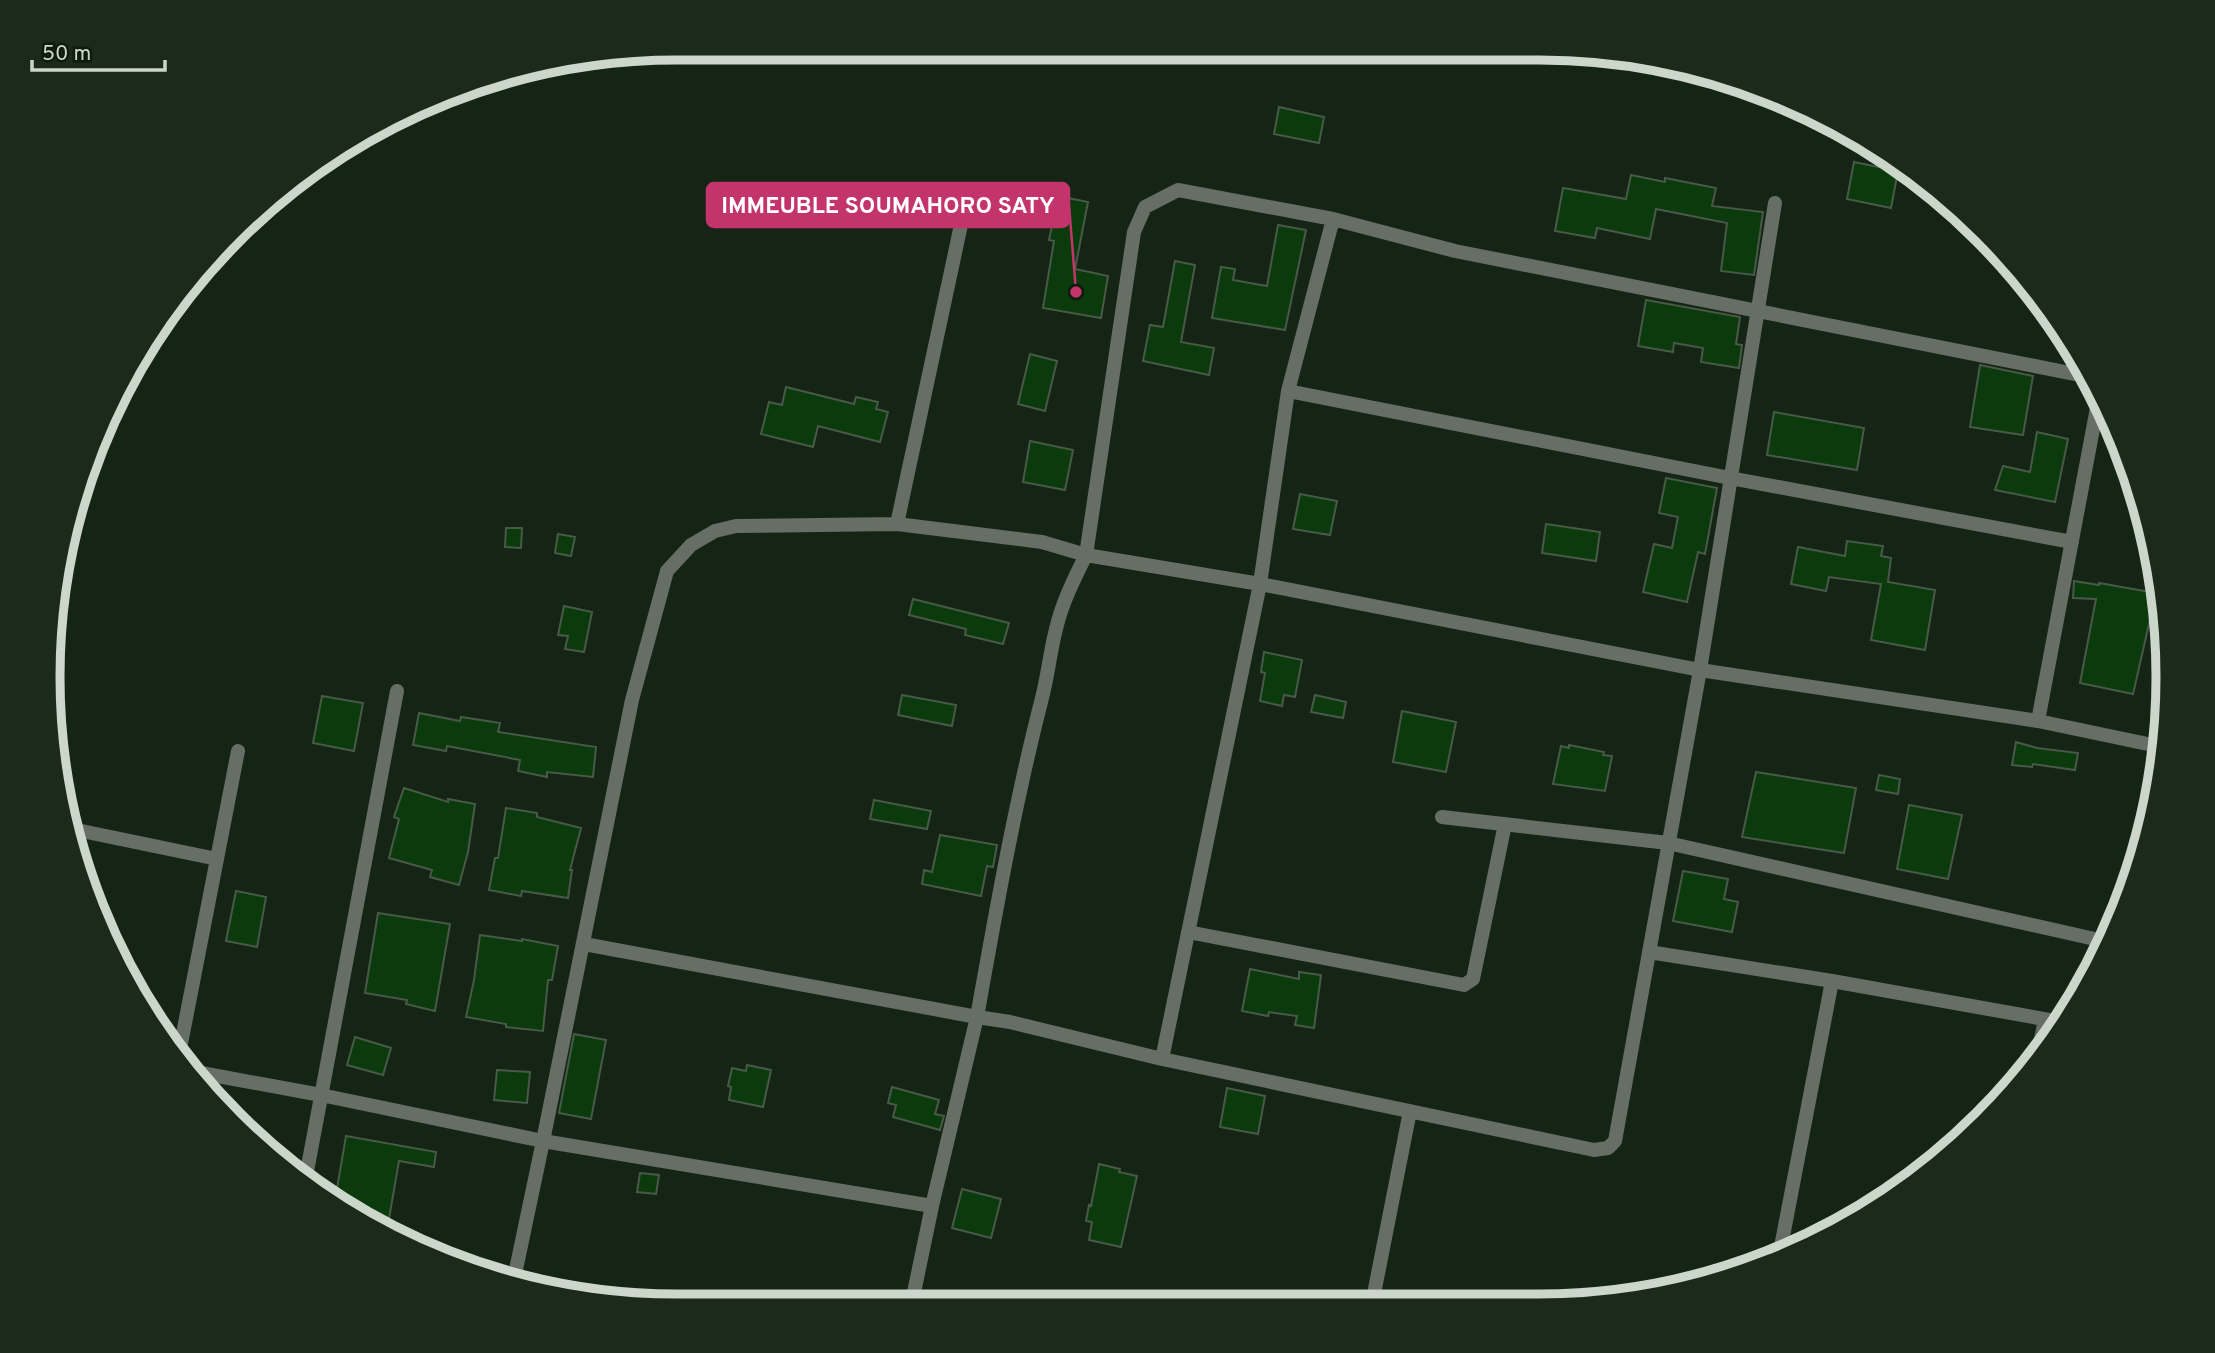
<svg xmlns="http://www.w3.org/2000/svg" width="2215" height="1353" font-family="Overpass,sans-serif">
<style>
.building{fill:#0b3a0d;stroke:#485947;stroke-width:2}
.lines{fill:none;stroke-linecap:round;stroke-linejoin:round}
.minor{stroke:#666e65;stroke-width:14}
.rim{fill:none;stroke:#ccd6cb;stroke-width:9}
.leader{fill:none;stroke:#c4346c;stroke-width:2.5}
.callout-dot{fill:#c4346c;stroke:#0c1b0c;stroke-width:2.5}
.callout{fill:#c4346c;stroke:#c4346c;stroke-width:2.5}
.callout-label{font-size:23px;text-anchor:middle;font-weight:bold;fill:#fff}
</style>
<rect width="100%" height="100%" fill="#152515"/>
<path class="building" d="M 1279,107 L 1324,117 L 1319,143 L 1274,134 Z
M 1854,162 L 1898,171 L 1891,208 L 1847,199 Z
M 1631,175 L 1665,182 L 1665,178 L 1716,188 L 1712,206 L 1763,212 L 1754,275 L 1721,271 L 1727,223 L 1656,209 L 1650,239 L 1597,228 L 1595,238 L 1555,231 L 1563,188 L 1626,199 Z
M 1058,196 L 1088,202 L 1075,269 L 1108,276 L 1101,318 L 1043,308 L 1054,241 L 1049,240 Z
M 1278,225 L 1306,230 L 1285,330 L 1212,318 L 1221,267 L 1235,269 L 1233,280 L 1267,286 Z
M 1175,261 L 1195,265 L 1181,342 L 1214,348 L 1209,375 L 1143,361 L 1150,325 L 1163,327 Z
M 1646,300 L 1740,317 L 1736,344 L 1742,345 L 1739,368 L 1701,362 L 1703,348 L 1674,343 L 1673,352 L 1638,346 Z
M 1030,354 L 1057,361 L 1045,411 L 1018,404 Z
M 1980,365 L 2033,376 L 2023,435 L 1970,427 Z
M 786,387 L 854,404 L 856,397 L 878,402 L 876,409 L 888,412 L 880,442 L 818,426 L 813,447 L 761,434 L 769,402 L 782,405 Z
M 1774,412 L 1864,428 L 1857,470 L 1767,455 Z
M 2037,432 L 2068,439 L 2055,502 L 1995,490 L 2003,466 L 2030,472 Z
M 1030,441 L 1073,450 L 1065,490 L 1023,482 Z
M 1666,478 L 1717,488 L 1705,554 L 1698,552 L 1687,602 L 1643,592 L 1654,544 L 1672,548 L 1678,517 L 1659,513 Z
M 1300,494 L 1337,501 L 1330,535 L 1293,529 Z
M 1546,524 L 1600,532 L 1596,561 L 1542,553 Z
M 506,528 L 522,528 L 521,548 L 505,547 Z
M 558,534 L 575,537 L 571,556 L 555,553 Z
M 1847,541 L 1883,546 L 1881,556 L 1891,558 L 1888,582 L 1935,590 L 1925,650 L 1871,640 L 1881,584 L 1829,577 L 1826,591 L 1791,584 L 1798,547 L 1845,556 Z
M 2074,581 L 2099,585 L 2099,583 L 2156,593 L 2133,694 L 2080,683 L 2096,599 L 2073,598 Z
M 913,599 L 1009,623 L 1003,644 L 965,635 L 966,629 L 909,615 Z
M 564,606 L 592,612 L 584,652 L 565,649 L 568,636 L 558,635 Z
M 1264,652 L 1302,660 L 1295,697 L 1284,695 L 1282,706 L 1260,701 L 1265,673 L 1261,672 Z
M 902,695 L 956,705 L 952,726 L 898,715 Z
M 1315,695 L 1346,702 L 1343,718 L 1311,712 Z
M 322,696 L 363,703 L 354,751 L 313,743 Z
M 1402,711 L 1456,722 L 1446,772 L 1393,762 Z
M 419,713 L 460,721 L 461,717 L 500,723 L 498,732 L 596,747 L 593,777 L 547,772 L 547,777 L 518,771 L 520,760 L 447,746 L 446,751 L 413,745 Z
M 2016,742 L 2037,748 L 2078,753 L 2075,770 L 2033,764 L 2032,767 L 2012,765 Z
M 1569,745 L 1604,752 L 1603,755 L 1612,756 L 1605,791 L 1553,784 L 1561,746 L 1569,748 Z
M 1756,772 L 1856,788 L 1844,853 L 1742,837 Z
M 1879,775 L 1900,779 L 1898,794 L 1876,790 Z
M 404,788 L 448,802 L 448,799 L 475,804 L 468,852 L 459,885 L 430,877 L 432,870 L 389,858 L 399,819 L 394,817 Z
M 874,800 L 931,811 L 927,829 L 870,819 Z
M 1909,805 L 1962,815 L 1948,879 L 1897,869 Z
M 506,808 L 537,813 L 537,817 L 581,828 L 570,870 L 572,870 L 568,898 L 522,891 L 521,896 L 489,890 L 495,858 L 498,858 Z
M 940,835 L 997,845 L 993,867 L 987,866 L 981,896 L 922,884 L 924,870 L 932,872 Z
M 1683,871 L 1728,879 L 1724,899 L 1738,902 L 1732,932 L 1673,921 Z
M 236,891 L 266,897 L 257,947 L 226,941 Z
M 378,913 L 450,924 L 435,1011 L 406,1004 L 407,1000 L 365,993 Z
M 480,935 L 522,941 L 522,939 L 558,946 L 552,980 L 548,980 L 543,1031 L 506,1027 L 506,1024 L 466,1017 L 474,980 Z
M 1250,969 L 1299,979 L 1299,972 L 1321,975 L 1314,1028 L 1295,1025 L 1297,1016 L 1269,1012 L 1268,1016 L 1242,1011 Z
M 574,1034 L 606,1040 L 591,1119 L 559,1113 Z
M 355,1037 L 391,1048 L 383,1075 L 347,1065 Z
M 747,1065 L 771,1070 L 763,1107 L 729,1100 L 731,1087 L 728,1086 L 732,1068 L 746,1071 Z
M 497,1070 L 530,1072 L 527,1103 L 494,1100 Z
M 892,1087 L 939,1100 L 935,1114 L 944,1116 L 940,1130 L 893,1117 L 896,1105 L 888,1103 Z
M 1227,1088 L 1265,1096 L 1258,1134 L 1220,1127 Z
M 346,1136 L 436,1152 L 434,1167 L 399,1161 L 387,1230 L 335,1200 Z
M 1099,1164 L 1120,1169 L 1119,1172 L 1137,1176 L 1121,1247 L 1089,1240 L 1092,1222 L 1086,1221 L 1089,1205 L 1091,1206 Z
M 640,1173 L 659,1175 L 656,1194 L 637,1192 Z
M 962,1189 L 1001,1199 L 991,1238 L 952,1228 Z"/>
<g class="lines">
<path class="minor" d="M 1288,391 L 1730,478 L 2072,542
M 897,524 L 962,220
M 2038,721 L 2099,397
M 1442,817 L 1668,843 L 2108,942
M 72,829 L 217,859
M 1188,932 L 1464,985 L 1473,979 L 1505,824
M 584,944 L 977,1017 C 996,910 1015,803 1042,698 C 1048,675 1050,652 1056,629 C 1062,603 1074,579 1086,555 L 1134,232 L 1145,207 L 1178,190 L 1333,219 L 1455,251 L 2090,377
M 1649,952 L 1832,981 L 2061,1022
M 179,1054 L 238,751
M 1162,1059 L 1260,584 L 1288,391 L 1333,219
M 2037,1060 L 2045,1019
M 196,1072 L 321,1095 L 543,1141 L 632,700 L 667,571 L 691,545 L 715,531 L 736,526 L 897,524 L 1042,542 L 1086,555 L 1260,584 L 1700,670 L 2038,721 L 2162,747
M 305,1182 L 397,691
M 1780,1252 L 1832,981
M 514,1279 L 543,1141 L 932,1206
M 912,1302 L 932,1206 L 977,1017 L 1010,1022 L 1162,1059 L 1594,1150 L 1608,1148 L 1615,1141 L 1700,670 L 1775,203
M 1372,1304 L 1410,1111"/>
</g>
<path d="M0 0H2215V1353H0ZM677 60H1539A617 617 0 0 1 2156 677V677A617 617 0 0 1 1539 1294H677A617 617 0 0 1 60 677V677A617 617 0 0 1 677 60Z" fill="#1b2a1b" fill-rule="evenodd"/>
<path class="rim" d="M677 60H1539A617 617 0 0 1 2156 677V677A617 617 0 0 1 1539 1294H677A617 617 0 0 1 60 677V677A617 617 0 0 1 677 60Z"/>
<path class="leader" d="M1076 292L1069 205"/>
<circle class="callout-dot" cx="1076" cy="292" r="7"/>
<rect class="callout" x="707" y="183" width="362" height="44" rx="7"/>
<g class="callout-label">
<text x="888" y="213">IMMEUBLE SOUMAHORO SATY</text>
</g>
<path d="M32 60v10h133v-10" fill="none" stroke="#ccd6cb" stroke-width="3.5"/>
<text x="42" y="60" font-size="21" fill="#ccd6cb" stroke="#0c1b0c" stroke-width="5" paint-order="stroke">50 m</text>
</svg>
